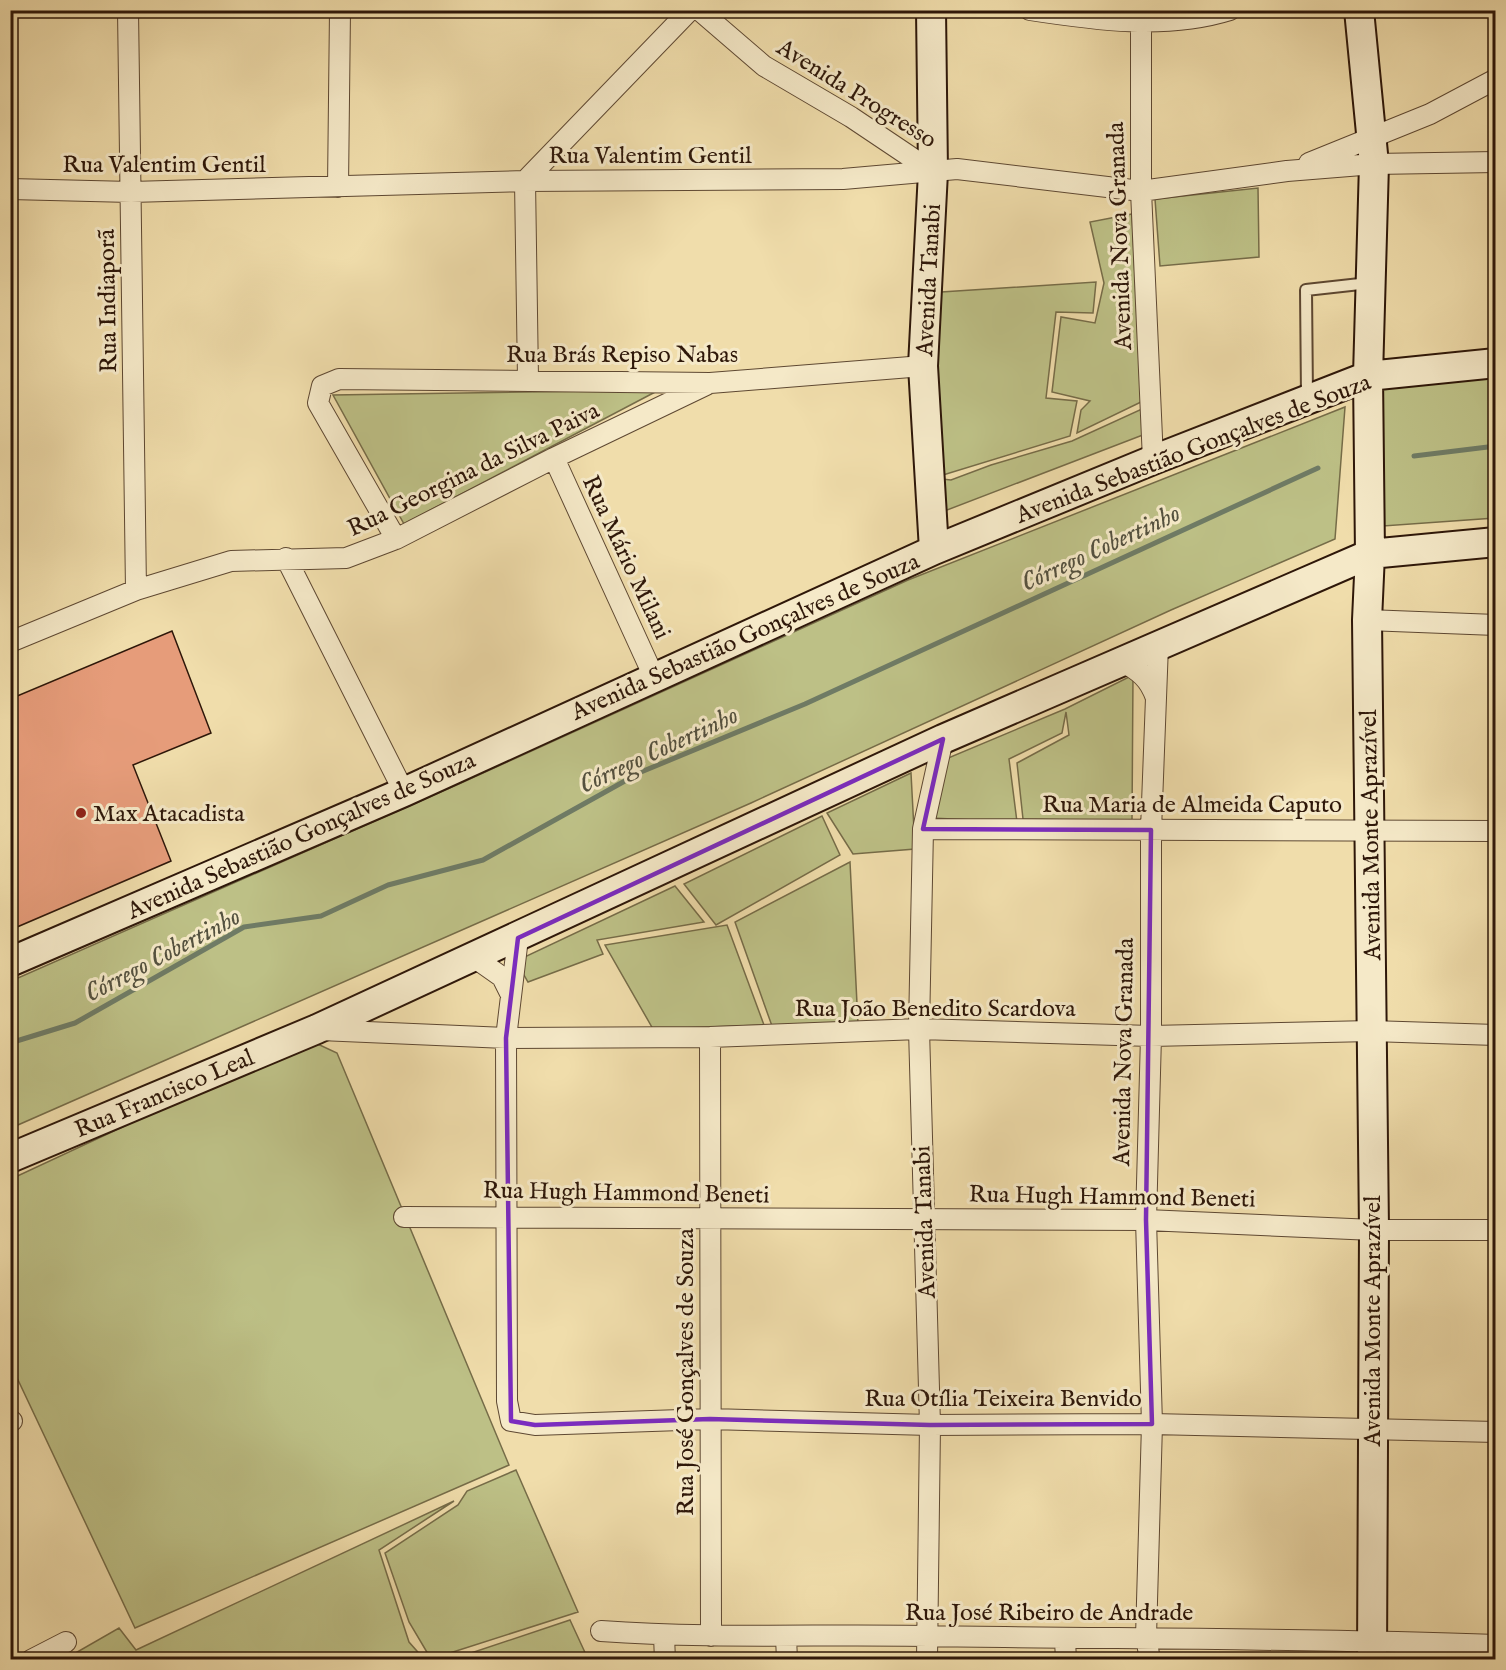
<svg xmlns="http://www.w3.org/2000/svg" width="1506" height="1670" font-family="'IM FELL English',serif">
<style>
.green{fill:#bdc086;stroke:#766c48;stroke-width:1.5}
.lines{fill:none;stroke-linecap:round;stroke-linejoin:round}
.stream{stroke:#6f7b65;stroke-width:5}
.building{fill:#e69c7a;stroke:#2e1709;stroke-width:1.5}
.lane-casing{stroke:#5e4832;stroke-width:14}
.street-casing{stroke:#5e4832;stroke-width:22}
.secondary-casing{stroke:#2e1709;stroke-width:32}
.lane{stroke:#f5e9c8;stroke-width:10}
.street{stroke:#f5e9c8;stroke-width:20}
.secondary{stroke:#f5e9c8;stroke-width:28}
.marked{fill:none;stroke:#7b2cbf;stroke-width:4.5;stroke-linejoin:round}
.poi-dot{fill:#8f2418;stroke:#f5e9c8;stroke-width:2}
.labels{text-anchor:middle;stroke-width:6;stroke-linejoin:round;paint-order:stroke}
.street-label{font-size:24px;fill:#2e1709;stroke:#f5e9c8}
.poi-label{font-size:24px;fill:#2e1709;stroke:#f5e9c8;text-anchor:start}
.water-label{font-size:26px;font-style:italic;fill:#54513f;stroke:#f5e9c8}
</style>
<rect width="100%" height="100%" fill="#f0ddab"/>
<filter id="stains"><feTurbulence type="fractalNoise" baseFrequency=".00333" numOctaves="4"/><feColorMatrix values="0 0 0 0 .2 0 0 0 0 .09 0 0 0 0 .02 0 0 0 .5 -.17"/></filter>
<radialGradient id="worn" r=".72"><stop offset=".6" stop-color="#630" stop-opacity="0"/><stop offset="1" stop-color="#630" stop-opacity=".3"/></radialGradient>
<path class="green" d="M 1258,188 L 1259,257 L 1160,266 L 1155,199 Z
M 1132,214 L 1141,402 L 1077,433 L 1081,410 L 1090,401 L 1052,392 L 1061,317 L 1095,323 L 1104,283 L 1090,222 Z
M 1096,282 L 1093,313 L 1056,312 L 1046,398 L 1077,401 L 1070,436 L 943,475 L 926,293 Z
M 1495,373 L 1495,518 L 1383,526 L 1383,388 Z
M 659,390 L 404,524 L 333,395 Z
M 1345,407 L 1335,539 L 1171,610 L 751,803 L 11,1128 L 11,981 L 461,783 L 908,580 Z
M 1144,408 L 1148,433 L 934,515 L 933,478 L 951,480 L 991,465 L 1072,441 Z
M 1133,675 L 1132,821 L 1023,819 L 1017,763 L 1069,735 L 1066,712 L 1062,733 L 1009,759 L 1017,822 L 931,818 L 941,761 L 1065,709 Z
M 911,773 L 915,849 L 853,854 L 827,813 Z
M 822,816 L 840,855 L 716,925 L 684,884 Z
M 850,862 L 858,1024 L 772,1026 L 735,922 Z
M 675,886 L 704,922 L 597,940 L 603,954 L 528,982 L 516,961 Z
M 727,925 L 764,1025 L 653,1029 L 605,945 Z
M 309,1040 L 337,1053 L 509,1465 L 135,1628 L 11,1365 L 11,1179 Z
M 516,1470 L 578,1612 L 431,1659 L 409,1622 L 385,1553 L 458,1505 L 467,1491 Z
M 454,1501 L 379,1550 L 409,1642 L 424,1659 L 65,1659 L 119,1628 L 136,1650 Z
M 570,1620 L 588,1659 L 453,1659 Z"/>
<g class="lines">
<path class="stream" d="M 1414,456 L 1496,446
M 10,1043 L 75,1023 L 244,927 L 321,916 L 388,885 L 483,860 L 641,772 L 805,704 L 1318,468"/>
</g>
<path class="building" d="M 172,631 L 211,733 L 133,765 L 171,861 L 10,930 L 10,699 Z"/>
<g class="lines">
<g class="lane-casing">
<path id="lane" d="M 1307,397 L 1306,290 L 1369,283"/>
</g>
<g class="street-casing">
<path id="street" d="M 128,10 L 136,590
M 699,10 L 764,66 L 851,117 L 933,172
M 1030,10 C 1095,20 1166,30 1230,10
M 1141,10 L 1141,191 L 1153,460
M 1309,163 L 1430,114 L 1496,79
M 338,187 L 340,10
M 10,189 L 131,192 L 525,181 L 843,179 L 957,169 L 1141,191 L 1287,171 L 1374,164 L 1496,162
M 528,379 L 525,181 L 690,10
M 554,458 L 654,677
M 396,539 L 318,403 L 322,386 L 339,379 L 710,383 L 923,366
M 286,558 L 404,792
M 1367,620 L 1496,625
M 10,642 L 136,590 L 231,561 L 346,558 L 396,539 L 554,458 L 706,385
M 1121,661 C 1139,671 1149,678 1156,698
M 923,829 L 1496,831
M 518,938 L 506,1038 L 507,1401 L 511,1421 L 535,1425 L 710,1419 L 930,1425 L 1152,1424 L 1496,1432
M 475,958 L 502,977 L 511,995
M 320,1030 L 506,1038 L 710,1037 L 919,1029 L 1151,1036 L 1371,1031 L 1496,1035
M 710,1037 L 711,1636
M 404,1217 L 1146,1220 L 1374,1230 L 1496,1230
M 10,1421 L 12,1421
M 601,1631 C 710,1639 819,1634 928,1636 C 1117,1639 1306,1638 1496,1645
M 664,1636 L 665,1660
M 786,1637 L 787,1660
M 1065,1640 L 1066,1660
M 31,1660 L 66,1642
M 927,1660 L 930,1425 L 919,1029 L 923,829 L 943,739
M 1150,1660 L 1146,1637 L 1152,1424 L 1146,1220 L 1151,1036 L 1151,830 L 1158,645"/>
</g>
<g class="secondary-casing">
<path id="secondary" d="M 931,10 L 933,172 L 923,366 L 934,550
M 1359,10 L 1374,164 L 1368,376 L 1370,554 L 1367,620 L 1374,1230 L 1372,1660
M 10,962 L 404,792 L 934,550 L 1153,460 L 1368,376 L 1496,363
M 10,1158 L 317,1029 L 943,739 L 1370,554 L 1496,542"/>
</g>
<use href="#lane" class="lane"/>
<use href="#street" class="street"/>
<use href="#secondary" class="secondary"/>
</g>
<path class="marked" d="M 943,739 L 923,829 L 1151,830 L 1146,1220 L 1152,1424 L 930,1425 L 710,1419 L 535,1425 L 511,1421 L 506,1038 L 518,938 Z"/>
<circle class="poi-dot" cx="81" cy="813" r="6"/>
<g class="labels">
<g class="street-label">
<text transform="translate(857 93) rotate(32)" y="8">Avenida Progresso</text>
<text x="650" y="163">Rua Valentim Gentil</text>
<text x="164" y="172">Rua Valentim Gentil</text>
<text transform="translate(1119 236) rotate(-92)" y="8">Avenida Nova Granada</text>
<text transform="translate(928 280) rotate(-87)" y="8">Avenida Tanabi</text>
<text transform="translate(107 301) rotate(-91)" y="8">Rua Indiaporã</text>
<text x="622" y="362">Rua Brás Repiso Nabas</text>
<text transform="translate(1193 448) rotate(-21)" y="8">Avenida Sebastião Gonçalves de Souza</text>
<text transform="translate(473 469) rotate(-26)" y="8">Rua Georgina da Silva Paiva</text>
<text transform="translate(627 557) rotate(65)" y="8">Rua Mário Milani</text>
<text transform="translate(745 636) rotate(-24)" y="8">Avenida Sebastião Gonçalves de Souza</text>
<text x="1192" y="812">Rua Maria de Almeida Caputo</text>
<text transform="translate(301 835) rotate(-24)" y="8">Avenida Sebastião Gonçalves de Souza</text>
<text transform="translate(1370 835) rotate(-91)" y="8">Avenida Monte Aprazível</text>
<text x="935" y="1016">Rua João Benedito Scardova</text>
<text transform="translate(1123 1052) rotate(-89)" y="8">Avenida Nova Granada</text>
<text transform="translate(164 1093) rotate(-23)" y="8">Rua Francisco Leal</text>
<text transform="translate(626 1192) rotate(1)" y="8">Rua Hugh Hammond Beneti</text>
<text transform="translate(1112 1196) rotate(1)" y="8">Rua Hugh Hammond Beneti</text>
<text transform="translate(924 1222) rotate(-92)" y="8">Avenida Tanabi</text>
<text transform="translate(1372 1321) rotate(-90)" y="8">Avenida Monte Aprazível</text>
<text transform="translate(685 1372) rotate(-90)" y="8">Rua José Gonçalves de Souza</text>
<text x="1003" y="1406">Rua Otília Teixeira Benvido</text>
<text x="1049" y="1620">Rua José Ribeiro de Andrade</text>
</g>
<g class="poi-label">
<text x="93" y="821">Max Atacadista</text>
</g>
<g class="water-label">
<text transform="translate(1100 547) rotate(-25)" y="9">Córrego Cobertinho</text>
<text transform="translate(658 749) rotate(-25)" y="9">Córrego Cobertinho</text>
<text transform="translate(162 954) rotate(-28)" y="9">Córrego Cobertinho</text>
</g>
</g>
<rect width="1506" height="1670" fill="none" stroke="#f0ddab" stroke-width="36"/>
<rect x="12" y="12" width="1482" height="1646" fill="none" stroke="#2e1709" stroke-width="3"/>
<rect x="18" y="18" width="1470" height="1634" fill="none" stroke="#2e1709" stroke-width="1.5"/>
<rect width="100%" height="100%" filter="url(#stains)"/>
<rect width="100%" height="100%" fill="url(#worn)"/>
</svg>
